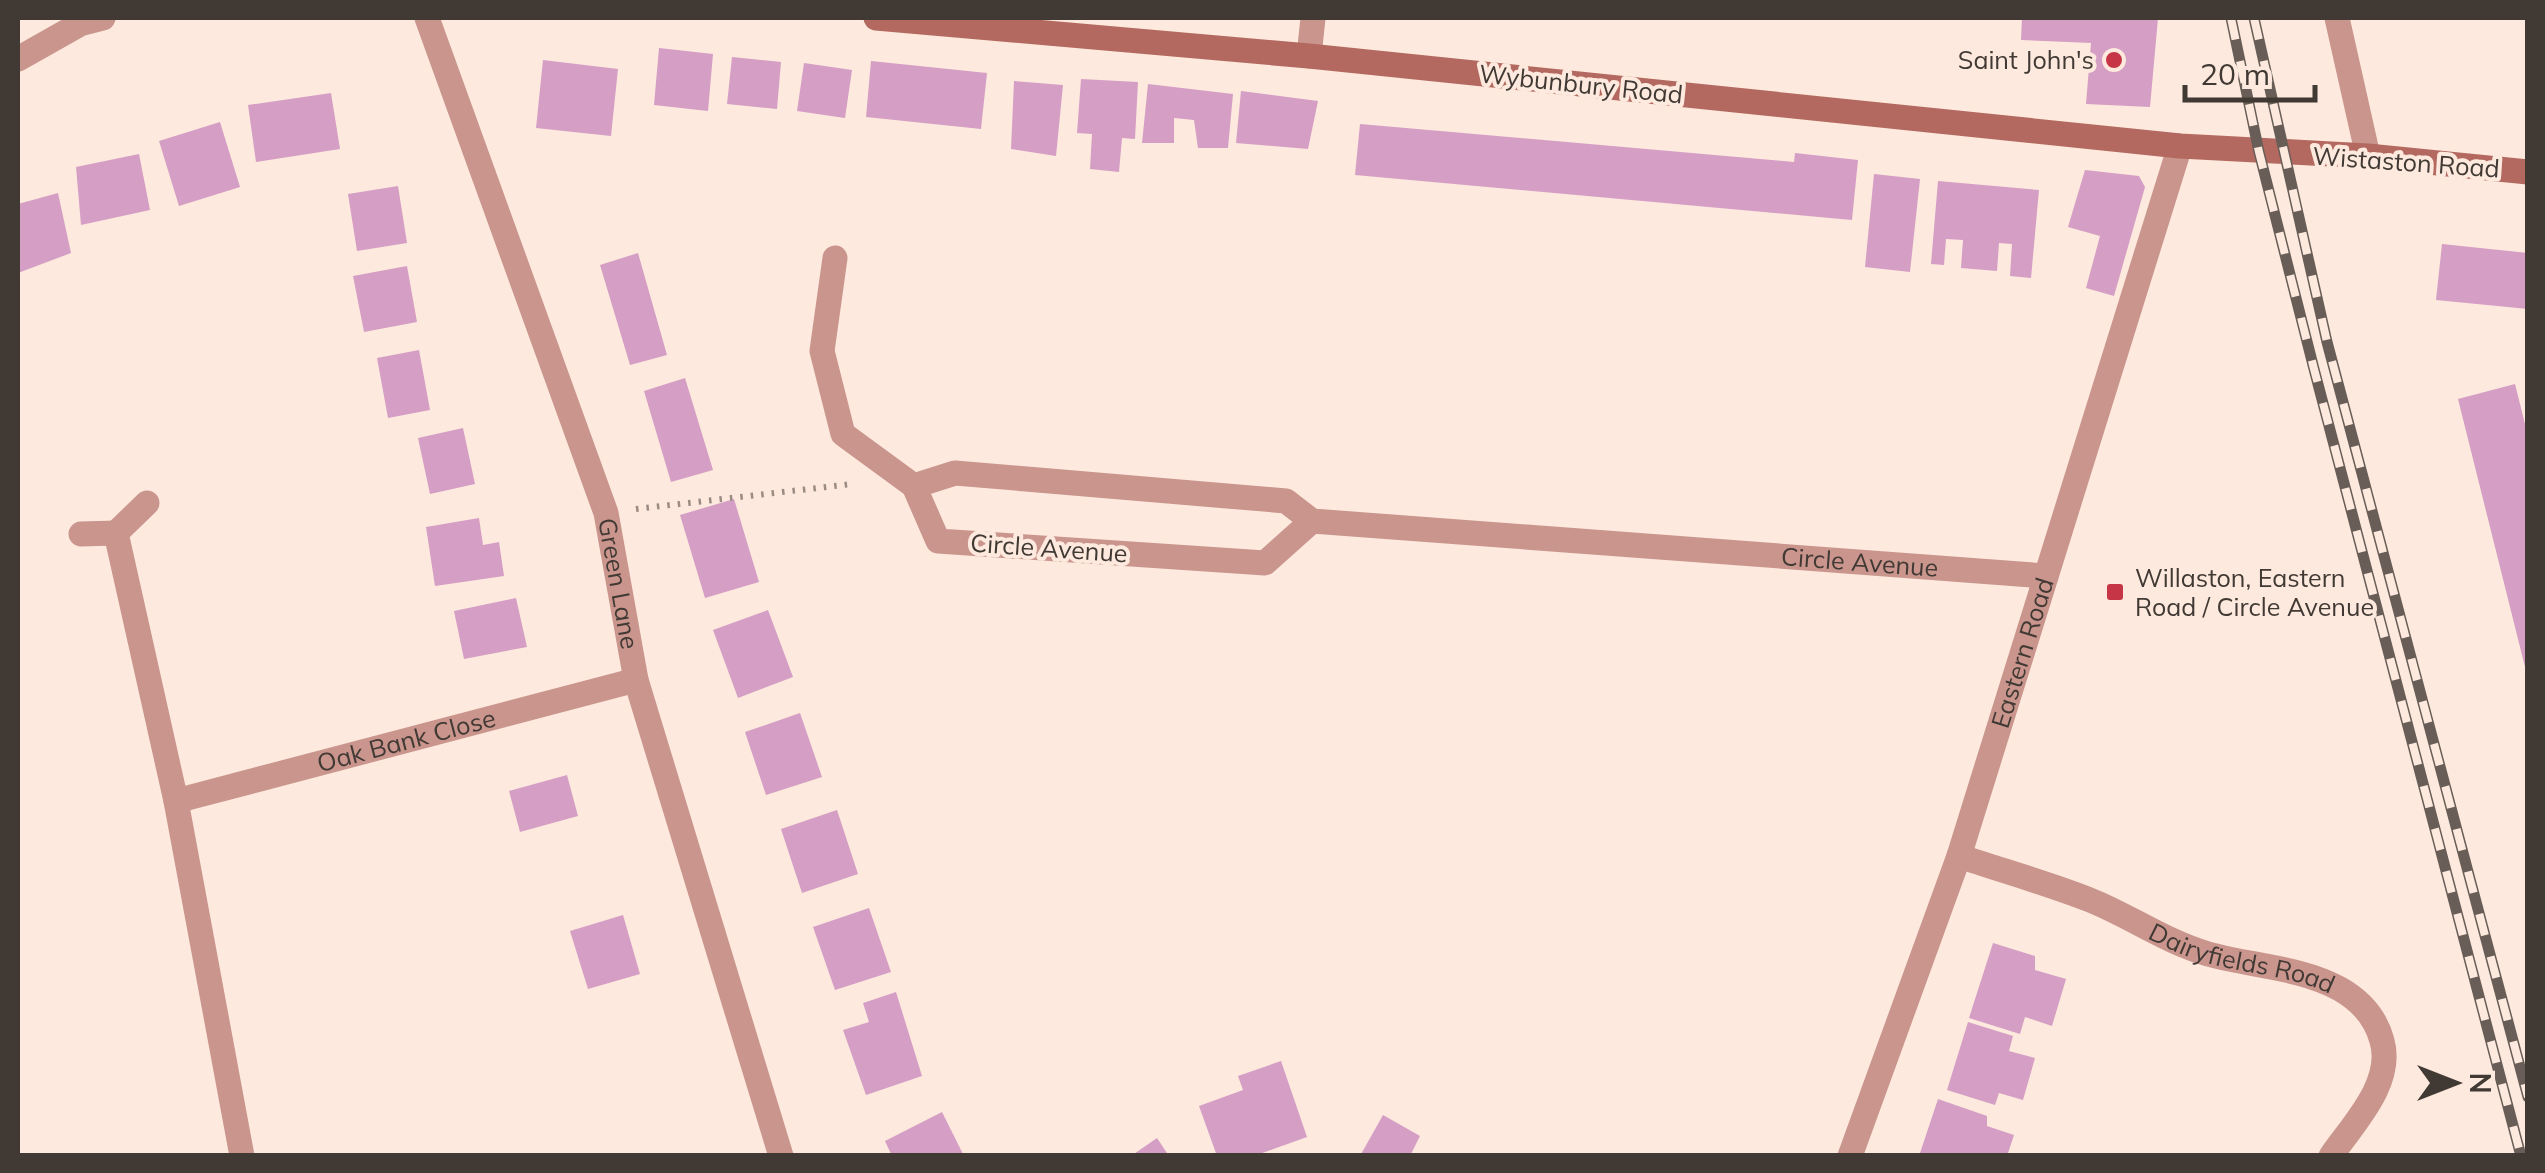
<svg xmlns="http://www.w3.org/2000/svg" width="2545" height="1173" font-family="Mulish,sans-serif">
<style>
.building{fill:#d59ec5}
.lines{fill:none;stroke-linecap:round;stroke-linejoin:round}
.path{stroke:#9a8c84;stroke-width:6;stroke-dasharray:2.5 8;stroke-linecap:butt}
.lane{stroke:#c9958d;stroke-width:25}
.street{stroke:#c9958d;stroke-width:25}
.secondary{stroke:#b3695f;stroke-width:25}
.rail-casing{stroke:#685e57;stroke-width:11}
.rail{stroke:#fde9dd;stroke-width:8;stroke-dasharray:22;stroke-linecap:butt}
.poi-dot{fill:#c53546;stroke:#fde9dd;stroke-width:4}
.labels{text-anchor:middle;stroke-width:8;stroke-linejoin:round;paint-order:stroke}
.poi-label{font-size:25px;fill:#413934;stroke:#fde9dd;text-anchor:end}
.street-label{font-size:25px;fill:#413934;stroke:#fde9dd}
</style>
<rect width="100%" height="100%" fill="#fde9dd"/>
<path class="building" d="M 2022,18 L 2158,18 L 2150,107 L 2086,104 L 2091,43 L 2021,40 Z
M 659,48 L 713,54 L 708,111 L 654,105 Z
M 732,57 L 781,62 L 777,109 L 727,104 Z
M 543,60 L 618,69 L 611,136 L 536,128 Z
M 871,61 L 987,73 L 981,129 L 866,117 Z
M 804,63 L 852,70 L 845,118 L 797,111 Z
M 1081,79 L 1138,82 L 1135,139 L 1122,138 L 1119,172 L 1090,169 L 1092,134 L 1077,133 Z
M 1014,81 L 1063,85 L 1056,156 L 1011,149 Z
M 1148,84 L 1233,94 L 1228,148 L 1198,148 L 1194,120 L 1174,118 L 1174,143 L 1142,143 Z
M 1241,91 L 1318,101 L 1308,149 L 1236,143 Z
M 331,93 L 340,149 L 256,162 L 248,105 Z
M 220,122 L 240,187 L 179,206 L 159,141 Z
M 1360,124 L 1794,162 L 1795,153 L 1858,160 L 1852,220 L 1355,175 Z
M 139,154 L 150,210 L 81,225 L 76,167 Z
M 2085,170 L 2139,176 L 2145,187 L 2114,296 L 2086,288 L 2100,236 L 2068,227 Z
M 1874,174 L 1920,179 L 1910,272 L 1865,267 Z
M 1938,181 L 2039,190 L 2031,278 L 2010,276 L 2012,244 L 1999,243 L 1997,271 L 1961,268 L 1963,240 L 1946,239 L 1944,265 L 1931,264 Z
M 398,186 L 407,243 L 357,251 L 348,194 Z
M 58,193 L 71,253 L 18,273 L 18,204 Z
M 2442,244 L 2528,253 L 2528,309 L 2436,300 Z
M 638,253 L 667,355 L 630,365 L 600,265 Z
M 407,266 L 417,322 L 364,332 L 353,276 Z
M 419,350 L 430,410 L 388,418 L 377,358 Z
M 685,378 L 713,470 L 671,482 L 644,391 Z
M 2515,384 L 2528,436 L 2526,671 L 2458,399 Z
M 463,428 L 475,484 L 430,494 L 418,438 Z
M 734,499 L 759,582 L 705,598 L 680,515 Z
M 479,518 L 483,545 L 499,542 L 504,576 L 435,586 L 426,527 Z
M 516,598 L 527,647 L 464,659 L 454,611 Z
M 768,610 L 793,677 L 738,698 L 713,630 Z
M 800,713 L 822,777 L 766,795 L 745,732 Z
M 567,775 L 578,816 L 520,832 L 509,791 Z
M 837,810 L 858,874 L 802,893 L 781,829 Z
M 869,908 L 891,972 L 835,990 L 813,927 Z
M 623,915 L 640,974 L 588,989 L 570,931 Z
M 1993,943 L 2035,956 L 2035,970 L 2066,979 L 2052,1026 L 2025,1017 L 2020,1034 L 1969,1018 Z
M 896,992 L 922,1076 L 866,1095 L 843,1030 L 869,1022 L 863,1003 Z
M 1968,1022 L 2013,1036 L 2009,1051 L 2035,1058 L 2023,1100 L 1999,1093 L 1995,1105 L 1947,1090 Z
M 1281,1061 L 1307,1137 L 1254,1156 L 1217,1156 L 1199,1106 L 1243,1090 L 1238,1076 Z
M 1938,1099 L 1987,1116 L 1987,1126 L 2014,1135 L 2007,1156 L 1919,1156 Z
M 942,1112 L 964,1156 L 892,1156 L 885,1141 Z
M 1383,1115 L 1420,1136 L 1410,1156 L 1360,1156 Z
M 1157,1138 L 1169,1156 L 1131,1156 Z"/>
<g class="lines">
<path class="path" d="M 636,509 L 852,484"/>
<path class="lane" d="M 1309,56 L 1313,18
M 835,258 L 822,351 L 843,434 L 914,486"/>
<g class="street">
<path id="s1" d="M 427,18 L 606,513 L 636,680 L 781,1156"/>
<path d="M 2337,18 L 2368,156"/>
<path d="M 18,59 L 80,24 L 103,18"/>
<path d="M 147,503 L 116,533 L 176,801 L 242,1156"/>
<path id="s2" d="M 1312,521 L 1265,563 L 938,541 L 914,486 L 955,473 L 1286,501 L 1312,521 L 2046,576"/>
<path d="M 81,534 L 116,533"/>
<path id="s3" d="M 176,801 L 636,680"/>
<path id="s4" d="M 1959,856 C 2003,871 2047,883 2090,900 C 2130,916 2166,942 2208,954 C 2251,966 2300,967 2340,989 C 2361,1001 2376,1018 2382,1041 C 2394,1083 2353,1124 2331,1156"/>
<path id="s5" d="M 1850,1156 L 1959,856 L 2180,146"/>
</g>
<path class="secondary" d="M 876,18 L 1309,56 L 2180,146 L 2368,156 L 2528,172"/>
<g class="rail-casing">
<path id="rail" d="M 2231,18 L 2259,152 L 2314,369 L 2521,1156
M 2254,18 L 2327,342 L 2528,1097"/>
</g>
<use href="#rail" class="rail"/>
</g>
<g class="poi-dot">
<circle cx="2114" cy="60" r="10"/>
<rect x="2105" y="582" width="20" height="20" rx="5"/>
</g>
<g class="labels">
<g class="poi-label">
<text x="2094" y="69">Saint John's</text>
<text x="2135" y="587" text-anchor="start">Willaston, Eastern<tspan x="2135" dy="29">Road / Circle Avenue</tspan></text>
</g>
<g class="street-label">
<text transform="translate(1581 84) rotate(6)" y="9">Wybunbury Road</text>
<text transform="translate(2406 162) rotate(4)" y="9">Wistaston Road</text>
<text transform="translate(1049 548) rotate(4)" y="9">Circle Avenue</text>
<text dy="9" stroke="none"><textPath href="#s2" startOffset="1408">Circle Avenue</textPath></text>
<text dy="9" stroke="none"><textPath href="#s1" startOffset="598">Green Lane</textPath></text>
<text dy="9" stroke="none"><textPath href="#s5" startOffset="532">Eastern Road</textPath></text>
<text dy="9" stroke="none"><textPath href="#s3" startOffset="238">Oak Bank Close</textPath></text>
<text dy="9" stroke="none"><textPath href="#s4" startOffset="302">Dairyfields Road</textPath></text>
</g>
</g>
<rect width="2545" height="1173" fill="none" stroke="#413934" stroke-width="40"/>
<g transform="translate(2455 1083) rotate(90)" stroke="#fde9dd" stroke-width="8" paint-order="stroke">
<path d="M0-8L18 38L0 25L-18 38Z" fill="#413934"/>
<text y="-15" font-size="28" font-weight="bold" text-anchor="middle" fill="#413934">N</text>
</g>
<path d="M2185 85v15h130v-15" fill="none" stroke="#413934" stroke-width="5"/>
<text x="2200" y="85" font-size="30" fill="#413934" stroke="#fde9dd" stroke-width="8" paint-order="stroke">20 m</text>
</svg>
